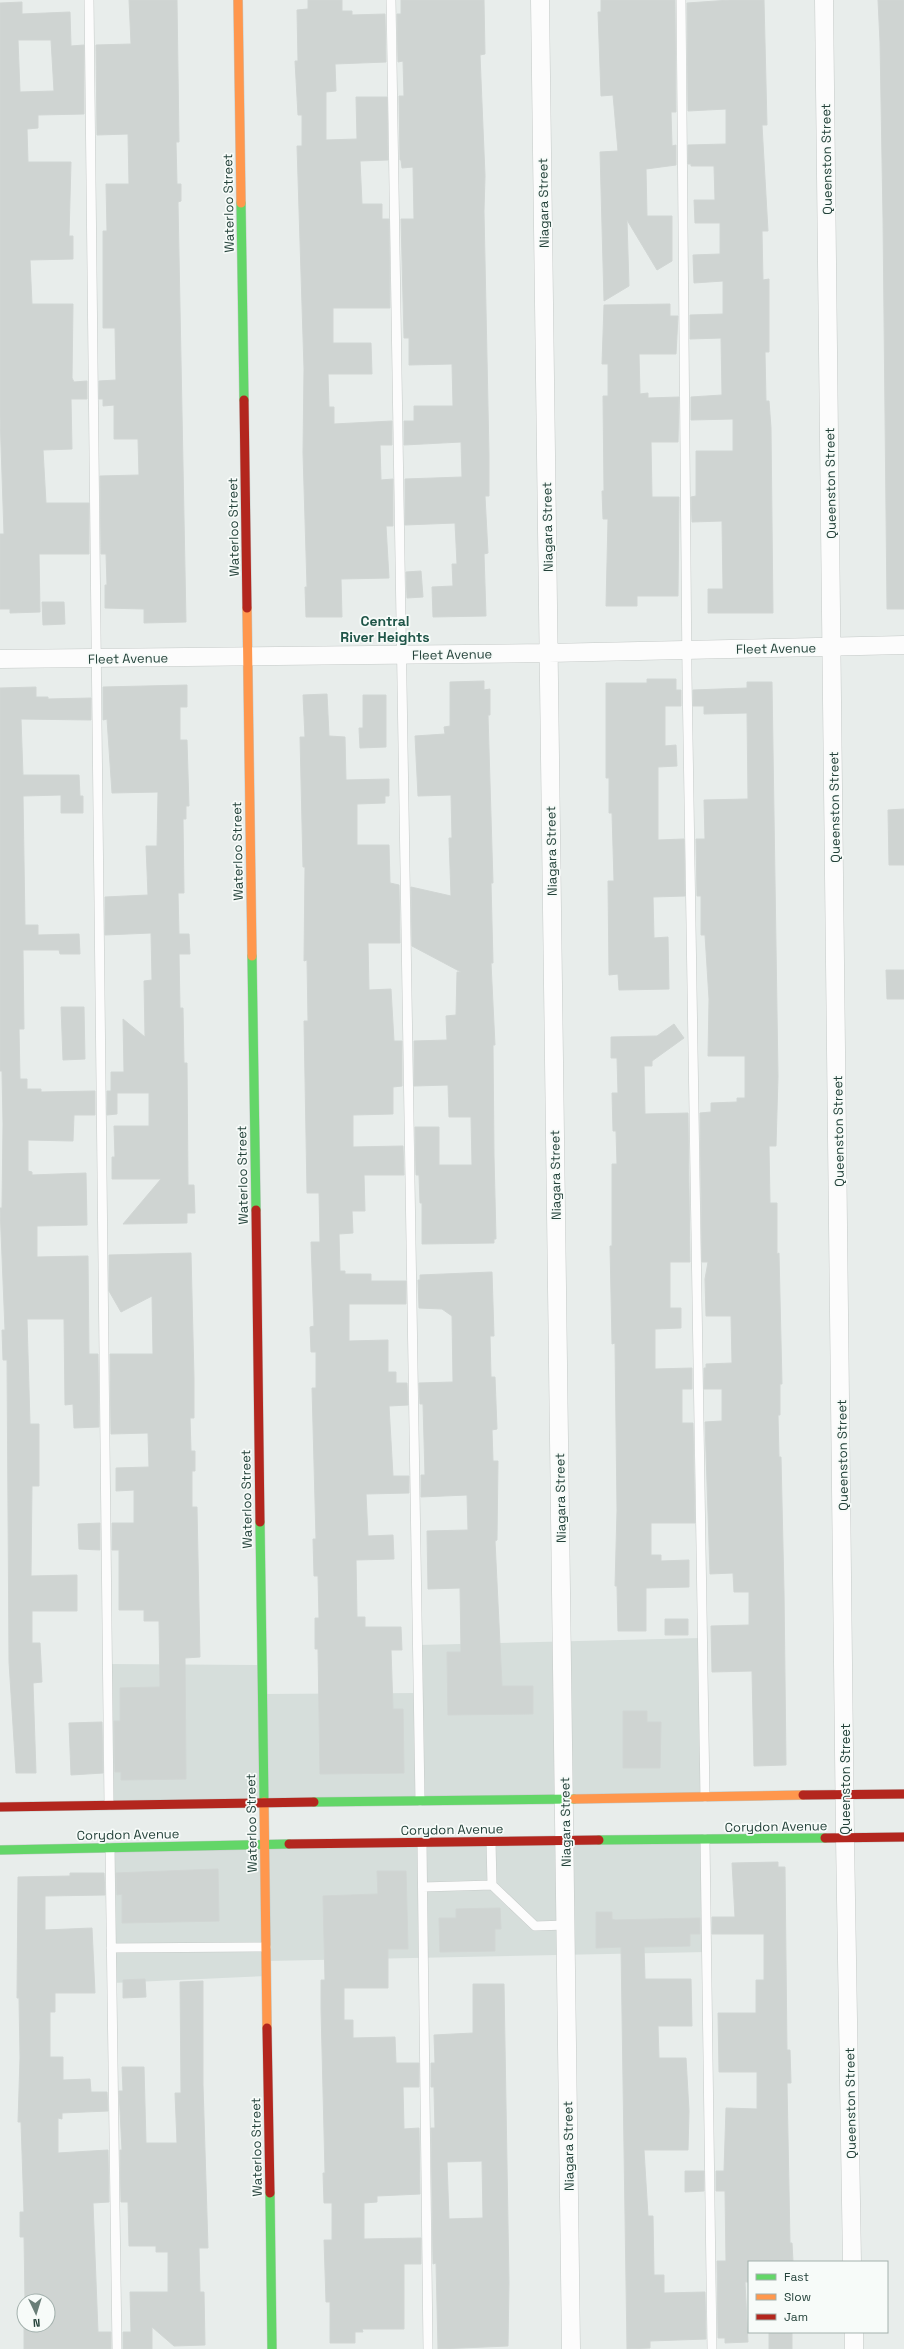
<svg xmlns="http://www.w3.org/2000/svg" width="904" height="2349" font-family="'Space Grotesk',sans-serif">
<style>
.built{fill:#d6dedb}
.building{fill:#cfd4d2;stroke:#d1d6d4;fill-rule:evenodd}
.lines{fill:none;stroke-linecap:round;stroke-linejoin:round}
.lane-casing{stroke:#c5cac8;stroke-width:10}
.street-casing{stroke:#c5cac8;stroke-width:19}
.fast-casing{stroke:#c3cbc8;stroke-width:10}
.slow-casing{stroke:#c3cbc8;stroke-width:10}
.jam-casing{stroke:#c3cbc8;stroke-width:10}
.lane{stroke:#fcfcfc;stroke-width:9}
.street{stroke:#fcfcfc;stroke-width:18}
.fast{stroke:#63d668;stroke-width:9}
.slow{stroke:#ff974d;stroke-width:9}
.jam{stroke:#b3261e;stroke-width:9}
.labels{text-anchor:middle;stroke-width:3.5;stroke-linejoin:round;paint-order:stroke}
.street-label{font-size:13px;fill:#24423a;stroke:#f7fbf9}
.neighbourhood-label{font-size:14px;font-weight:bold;fill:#1f5548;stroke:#f7fbf9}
</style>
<rect width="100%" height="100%" fill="#e8edeb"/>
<path class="built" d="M 702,1638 L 705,1797 L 109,1805 L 108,1664 L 261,1665 L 262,1694 L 418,1693 L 418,1645 Z
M 705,1839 L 707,1952 L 267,1961 L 267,1976 L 112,1983 L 110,1848 Z"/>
<path class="building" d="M 129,0 L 177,0 L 179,142 L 176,142 L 177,184 L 181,184 L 181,201 L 178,202 L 186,622 L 144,623 L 144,609 L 105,608 L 105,585 L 107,585 L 106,554 L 101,554 L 100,476 L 139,475 L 138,439 L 114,439 L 114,405 L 103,406 L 103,399 L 99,399 L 99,381 L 116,380 L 115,328 L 103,328 L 103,231 L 107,231 L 106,184 L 129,184 L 128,134 L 97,135 L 96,45 L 131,44 Z
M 308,0 L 342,0 L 342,11 L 352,11 L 352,15 L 385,14 L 386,62 L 335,64 L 336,91 L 326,92 L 326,140 L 357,139 L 356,97 L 387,97 L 388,160 L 360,161 L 362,204 L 382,204 L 382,219 L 389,219 L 390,308 L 333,308 L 333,343 L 371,343 L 372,374 L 328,374 L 329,407 L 334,407 L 334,424 L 392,421 L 392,445 L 380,445 L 381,480 L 393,479 L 393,526 L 386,526 L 389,578 L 341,579 L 342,617 L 306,617 L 305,587 L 307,587 L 303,453 L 304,369 L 297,146 L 302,146 L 302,115 L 298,115 L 295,61 L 298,61 L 297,10 L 308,9 Z
M 401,0 L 484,0 L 485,54 L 480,55 L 485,176 L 484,211 L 489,455 L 489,496 L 485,496 L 488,553 L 484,554 L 486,616 L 433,617 L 432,587 L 453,586 L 452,564 L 457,564 L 455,523 L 405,525 L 405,479 L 462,477 L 461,442 L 404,445 L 404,421 L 414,421 L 414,406 L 453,406 L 452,364 L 409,365 L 409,338 L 404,338 L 401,219 L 414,219 L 413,167 L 402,168 L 401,160 L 400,160 L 399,96 L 404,96 L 403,61 L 398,62 L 397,14 L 401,14 Z
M 601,0 L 675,0 L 676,112 L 671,112 L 672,146 L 676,145 L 676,165 L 646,169 L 647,216 L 672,216 L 672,261 L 657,270 L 627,220 L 629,286 L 604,301 L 600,152 L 618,151 L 613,95 L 601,96 L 598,12 L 601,12 Z
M 730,0 L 764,0 L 767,125 L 762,125 L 768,231 L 762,231 L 763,280 L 769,279 L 769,352 L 765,352 L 766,401 L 769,401 L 771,428 L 773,613 L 708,613 L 708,589 L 723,589 L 722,521 L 692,522 L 691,497 L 696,496 L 696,451 L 733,451 L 733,419 L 691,420 L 691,397 L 722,395 L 721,338 L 690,339 L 690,315 L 723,314 L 723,281 L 694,283 L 693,255 L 720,254 L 720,223 L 695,223 L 694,200 L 715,200 L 714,166 L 691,166 L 691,164 L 688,164 L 688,145 L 726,144 L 726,109 L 688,111 L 687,3 Z
M 878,0 L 904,0 L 904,609 L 887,609 L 883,218 L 880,42 Z
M 22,2 L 22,14 L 70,12 L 71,46 L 84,45 L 84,114 L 38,115 L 38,128 L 27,129 L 28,162 L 71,162 L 69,236 L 73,236 L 73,259 L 30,260 L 32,304 L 73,304 L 72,378 L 74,382 L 87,381 L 87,399 L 71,399 L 72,449 L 43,450 L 46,503 L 89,503 L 89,554 L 39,554 L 40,612 L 10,613 L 10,609 L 0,609 L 0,534 L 4,534 L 0,416 L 0,3 ZM 18,40 L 51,40 L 54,91 L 20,92 Z
M 670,304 L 670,316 L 678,316 L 676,354 L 639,354 L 640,394 L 648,393 L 648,398 L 679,397 L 678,442 L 651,442 L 652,497 L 679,497 L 678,596 L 637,596 L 637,606 L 606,606 L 608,519 L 603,519 L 602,491 L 604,491 L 603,396 L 608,396 L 608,364 L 602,364 L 604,305 Z
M 421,571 L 423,597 L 407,598 L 406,572 Z
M 42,602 L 64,602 L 65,624 L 43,625 Z
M 647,679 L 676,679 L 676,690 L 681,690 L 681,706 L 665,706 L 665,746 L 676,745 L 677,766 L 658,767 L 658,840 L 684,839 L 685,896 L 653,897 L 654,938 L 668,937 L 669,989 L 619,990 L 618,974 L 609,975 L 608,881 L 614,881 L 612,813 L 609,813 L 609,778 L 606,778 L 606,683 L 647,683 Z
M 484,681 L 484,690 L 490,689 L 490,715 L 488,715 L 493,883 L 491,883 L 493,963 L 491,963 L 495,1045 L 493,1045 L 494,1156 L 496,1239 L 494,1239 L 494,1243 L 422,1244 L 422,1203 L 420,1203 L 419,1175 L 416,1175 L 415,1127 L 439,1127 L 439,1165 L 472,1165 L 471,1117 L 449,1117 L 448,1085 L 414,1086 L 414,1041 L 447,1040 L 446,1016 L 456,1015 L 457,972 L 461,972 L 412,946 L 411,887 L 451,896 L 449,838 L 452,838 L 451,795 L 418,796 L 415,736 L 445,734 L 444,727 L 450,726 L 450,682 Z
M 747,682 L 772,682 L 778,1076 L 776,1146 L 769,1146 L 770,1203 L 777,1203 L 777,1254 L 779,1253 L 782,1384 L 780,1384 L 780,1415 L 778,1415 L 779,1457 L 781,1457 L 784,1591 L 786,1765 L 754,1766 L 752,1671 L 712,1672 L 711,1626 L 749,1625 L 749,1592 L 734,1592 L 733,1573 L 710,1574 L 705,1422 L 722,1421 L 722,1389 L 704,1389 L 704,1368 L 706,1368 L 706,1364 L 732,1363 L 731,1316 L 706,1316 L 705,1279 L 708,1262 L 702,1262 L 700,1113 L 711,1112 L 711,1103 L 737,1102 L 737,1098 L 745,1098 L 745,1056 L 708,1056 L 709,999 L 705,935 L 701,935 L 701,896 L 697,896 L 696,839 L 705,839 L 704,800 L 748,799 L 747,713 L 704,714 L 704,706 L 693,706 L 693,690 L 747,688 Z
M 187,685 L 187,707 L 180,707 L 180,740 L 187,740 L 189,806 L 186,806 L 186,819 L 183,819 L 184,893 L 178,893 L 179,934 L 189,934 L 190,954 L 179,954 L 180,1008 L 183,1008 L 184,1063 L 187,1063 L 188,1185 L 194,1185 L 195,1213 L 187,1213 L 187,1223 L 123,1224 L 161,1179 L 112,1179 L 112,1157 L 115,1157 L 114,1126 L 149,1126 L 149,1093 L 117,1093 L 117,1114 L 107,1115 L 107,1091 L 111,1091 L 111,1072 L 124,1072 L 123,1019 L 145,1037 L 144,981 L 152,980 L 151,933 L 105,935 L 105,897 L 148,895 L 146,846 L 157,846 L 158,792 L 112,793 L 107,719 L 103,720 L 103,687 Z
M 36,687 L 36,697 L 48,697 L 48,699 L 91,698 L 91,720 L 21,719 L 23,775 L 79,775 L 80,796 L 83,796 L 83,813 L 61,813 L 61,795 L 23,796 L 25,925 L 38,925 L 38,935 L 79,934 L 80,954 L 60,954 L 59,950 L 23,950 L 24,1029 L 19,1029 L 20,1079 L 27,1079 L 27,1089 L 41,1089 L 41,1092 L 95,1091 L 95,1115 L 74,1115 L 73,1141 L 28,1140 L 28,1171 L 32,1172 L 32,1175 L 86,1173 L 87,1225 L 37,1226 L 37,1257 L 88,1256 L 89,1354 L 98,1354 L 99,1427 L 74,1428 L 73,1404 L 65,1405 L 64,1319 L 27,1319 L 30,1424 L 39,1424 L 39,1486 L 32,1486 L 31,1576 L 77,1575 L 77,1611 L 32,1611 L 32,1643 L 40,1643 L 42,1682 L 33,1683 L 36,1773 L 16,1773 L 9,1662 L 7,1360 L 3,1360 L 2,1330 L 5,1330 L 0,1208 L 2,1208 L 3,1124 L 2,1071 L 0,1071 L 0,688 Z
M 327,694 L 329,736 L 345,737 L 346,780 L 389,779 L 389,796 L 385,796 L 385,803 L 357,804 L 357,845 L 389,845 L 390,883 L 399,885 L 400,943 L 368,943 L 369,990 L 391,989 L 394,1041 L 402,1041 L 402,1086 L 393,1087 L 393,1114 L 353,1115 L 353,1147 L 403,1146 L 404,1175 L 364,1175 L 365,1211 L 352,1211 L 353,1233 L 339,1234 L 340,1271 L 345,1271 L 345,1274 L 371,1274 L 371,1281 L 406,1281 L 406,1304 L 349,1304 L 349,1341 L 388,1340 L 388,1372 L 396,1372 L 396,1383 L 407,1383 L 408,1405 L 389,1406 L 393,1476 L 409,1476 L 409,1493 L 366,1494 L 368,1536 L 393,1535 L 394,1559 L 356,1560 L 357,1617 L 365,1617 L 365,1627 L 401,1627 L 402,1650 L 391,1650 L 393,1709 L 403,1709 L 404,1773 L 320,1774 L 318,1649 L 315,1649 L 315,1618 L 319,1618 L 318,1576 L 314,1576 L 313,1539 L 316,1539 L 312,1388 L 316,1388 L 316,1352 L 311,1352 L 310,1327 L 314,1326 L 311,1242 L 320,1242 L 319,1193 L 307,1193 L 304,1021 L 308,1021 L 307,960 L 304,961 L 305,867 L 303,867 L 300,737 L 305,737 L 303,695 Z
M 363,695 L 386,695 L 386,747 L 360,748 L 359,728 L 363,728 Z
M 904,809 L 904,865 L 889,865 L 888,810 Z
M 886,970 L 904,970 L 904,999 L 887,999 Z
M 61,1007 L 84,1007 L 85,1059 L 63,1060 Z
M 674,1024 L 684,1038 L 652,1061 L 652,1066 L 644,1066 L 645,1114 L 688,1113 L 690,1262 L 670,1262 L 670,1308 L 681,1308 L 681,1328 L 655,1329 L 655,1369 L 692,1368 L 692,1389 L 682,1389 L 682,1423 L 693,1423 L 695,1523 L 651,1523 L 651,1555 L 661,1555 L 661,1561 L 689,1560 L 689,1587 L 646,1588 L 646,1631 L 618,1631 L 617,1586 L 615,1586 L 617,1510 L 615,1343 L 612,1344 L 610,1246 L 612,1246 L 612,1164 L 617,1164 L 616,1131 L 613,1131 L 612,1093 L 618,1093 L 617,1058 L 611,1058 L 611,1037 L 657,1036 Z
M 191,1253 L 194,1378 L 194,1418 L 190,1418 L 191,1451 L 195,1451 L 195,1471 L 192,1471 L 192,1507 L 197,1507 L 200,1657 L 185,1658 L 186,1779 L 121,1780 L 121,1772 L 115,1772 L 114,1721 L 120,1721 L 120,1688 L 160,1687 L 159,1621 L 144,1621 L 144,1610 L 119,1610 L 119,1550 L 112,1550 L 112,1523 L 134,1523 L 134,1490 L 116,1491 L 116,1468 L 149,1467 L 148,1433 L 111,1434 L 110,1354 L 153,1354 L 152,1296 L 121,1312 L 109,1291 L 109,1255 Z
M 492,1272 L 494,1336 L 490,1336 L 491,1377 L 495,1377 L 497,1429 L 492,1430 L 493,1461 L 498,1461 L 497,1540 L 495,1541 L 502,1686 L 533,1686 L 533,1714 L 448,1715 L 447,1652 L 461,1652 L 460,1588 L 428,1589 L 427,1531 L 468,1530 L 467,1495 L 421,1497 L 421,1475 L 425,1475 L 423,1404 L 420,1404 L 419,1383 L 453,1382 L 452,1316 L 442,1309 L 419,1308 L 418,1280 L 420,1280 L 420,1275 Z
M 100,1523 L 100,1550 L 79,1549 L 78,1524 Z
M 665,1619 L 688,1619 L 688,1635 L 665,1635 Z
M 623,1711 L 647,1711 L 647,1722 L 661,1722 L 660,1768 L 623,1768 Z
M 102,1722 L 103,1773 L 71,1775 L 69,1723 Z
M 778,1862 L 778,1867 L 785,1867 L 787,2050 L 790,2050 L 791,2083 L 787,2083 L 790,2243 L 792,2243 L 793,2262 L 749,2262 L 749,2282 L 745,2282 L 748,2342 L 725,2343 L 725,2338 L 718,2338 L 717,2261 L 726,2261 L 725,2191 L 716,2191 L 716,2171 L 724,2171 L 726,2108 L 757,2109 L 757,2072 L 719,2072 L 718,2013 L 756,2013 L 756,1980 L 764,1980 L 764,1934 L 712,1934 L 712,1917 L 735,1917 L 732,1863 Z
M 218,1869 L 219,1921 L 122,1923 L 122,1894 L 117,1895 L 116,1873 Z
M 377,1871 L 406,1871 L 408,1949 L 388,1949 L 388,1988 L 344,1988 L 344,2020 L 353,2020 L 353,2038 L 395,2037 L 396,2063 L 419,2063 L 419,2087 L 403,2087 L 404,2129 L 419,2128 L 420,2194 L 377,2196 L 377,2202 L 364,2203 L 364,2239 L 421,2238 L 421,2264 L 404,2264 L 404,2329 L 362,2329 L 363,2332 L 355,2332 L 355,2343 L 330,2343 L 330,2302 L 326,2302 L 324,2240 L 332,2240 L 332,2203 L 324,2203 L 323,2173 L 325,2173 L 321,2009 L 321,1980 L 325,1980 L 323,1896 L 378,1894 Z
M 70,1873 L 104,1873 L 105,1895 L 45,1896 L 45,1930 L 92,1928 L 95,1993 L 55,1993 L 55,2012 L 50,2012 L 50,2057 L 63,2057 L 63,2080 L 90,2079 L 91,2092 L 107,2092 L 108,2111 L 62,2113 L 62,2119 L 58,2118 L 58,2153 L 108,2150 L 109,2202 L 93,2203 L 98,2332 L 111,2332 L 111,2349 L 24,2349 L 24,2320 L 24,2325 L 48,2325 L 48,2301 L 25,2301 L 24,2237 L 20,2237 L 20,2212 L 24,2212 L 21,2122 L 18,2122 L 20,2058 L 19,1998 L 17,1998 L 18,1877 L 70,1876 Z
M 500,1908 L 501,1929 L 495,1929 L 495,1951 L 440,1952 L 439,1918 L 456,1918 L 456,1909 Z
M 596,1912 L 612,1912 L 612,1919 L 615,1920 L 700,1918 L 700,1934 L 690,1934 L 690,1946 L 644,1947 L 645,1979 L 691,1979 L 692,2026 L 658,2026 L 659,2058 L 686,2058 L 689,2111 L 688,2150 L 644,2150 L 648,2216 L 653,2216 L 654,2275 L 664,2275 L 664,2293 L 705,2292 L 706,2339 L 650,2341 L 650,2348 L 627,2349 L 621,1947 L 596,1948 Z
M 145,1979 L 146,1997 L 123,1998 L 123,1980 Z
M 203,1981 L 203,2085 L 208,2248 L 199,2248 L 200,2292 L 204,2292 L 205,2345 L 174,2346 L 152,2327 L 152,2349 L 123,2349 L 123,2332 L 131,2332 L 130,2292 L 168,2292 L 168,2252 L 156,2252 L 156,2246 L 129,2246 L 128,2202 L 121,2202 L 120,2150 L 122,2150 L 119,2091 L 123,2091 L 122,2067 L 144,2067 L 146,2143 L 177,2143 L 175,2093 L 181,2093 L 180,1982 Z
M 473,1984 L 504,1984 L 509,2283 L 508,2346 L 438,2349 L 436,2263 L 433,2264 L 431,2128 L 435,2128 L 434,2090 L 434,2087 L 431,2087 L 431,2063 L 435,2063 L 434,2035 L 473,2033 ZM 482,2161 L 483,2218 L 449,2219 L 447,2162 Z
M 685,2171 L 704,2171 L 704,2191 L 685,2192 Z
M 769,2332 L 792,2332 L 792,2349 L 769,2349 Z"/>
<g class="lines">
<g class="lane-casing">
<path id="lane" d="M 89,0 L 109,1805
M 391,0 L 420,1801
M 681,0 L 687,675 L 705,1797
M 705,1839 L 712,2349
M 491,1842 L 492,1885 L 535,1926 L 566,1925
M 422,1843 L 428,2349
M 110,1848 L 117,2349
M 423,1887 L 492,1885
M 111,1948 L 266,1947"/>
</g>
<g class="street-casing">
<path id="street" d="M 540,0 L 571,2349
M 824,0 L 845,1838 L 852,2262
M 0,659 L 548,653 L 904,645
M 854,2332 L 854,2349"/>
</g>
<g class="fast-casing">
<path id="fast" d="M 241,203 L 244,400
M 252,956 L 256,1210
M 260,1522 L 264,1802
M 314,1802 L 574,1799
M 599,1840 L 825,1838
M 0,1850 L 289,1844
M 270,2193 L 272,2349"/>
</g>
<g class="slow-casing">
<path id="slow" d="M 238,0 L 241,203
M 247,608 L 252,956
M 574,1799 L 803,1795
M 264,1802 L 267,2028"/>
</g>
<g class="jam-casing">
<path id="jam" d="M 244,400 L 247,608
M 256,1210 L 260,1522
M 803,1795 L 904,1794
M 0,1807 L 314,1802
M 825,1838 L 904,1837
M 289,1844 L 599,1840
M 267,2028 L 270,2193"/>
</g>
<use href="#lane" class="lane"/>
<use href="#street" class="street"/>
<use href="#fast" class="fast"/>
<use href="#slow" class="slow"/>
<use href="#jam" class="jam"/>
</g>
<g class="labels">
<g class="street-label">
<text transform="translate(826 159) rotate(-91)" y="5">Queenston Street</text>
<text transform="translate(228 203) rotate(-91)" y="5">Waterloo Street</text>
<text transform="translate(543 203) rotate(-91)" y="5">Niagara Street</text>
<text transform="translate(830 483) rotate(-91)" y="5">Queenston Street</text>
<text transform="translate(233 527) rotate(-91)" y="5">Waterloo Street</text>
<text transform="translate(547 527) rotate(-91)" y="5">Niagara Street</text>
<text transform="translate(776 648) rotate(-1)" y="5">Fleet Avenue</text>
<text transform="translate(452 654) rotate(-1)" y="5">Fleet Avenue</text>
<text transform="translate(128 658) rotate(-1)" y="5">Fleet Avenue</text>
<text transform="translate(834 807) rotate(-91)" y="5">Queenston Street</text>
<text transform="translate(237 851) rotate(-91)" y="5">Waterloo Street</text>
<text transform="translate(551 851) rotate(-91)" y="5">Niagara Street</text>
<text transform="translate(838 1131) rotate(-91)" y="5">Queenston Street</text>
<text transform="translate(242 1175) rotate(-91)" y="5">Waterloo Street</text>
<text transform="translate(555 1175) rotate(-91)" y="5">Niagara Street</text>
<text transform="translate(842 1455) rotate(-91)" y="5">Queenston Street</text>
<text transform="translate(560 1498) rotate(-91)" y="5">Niagara Street</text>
<text transform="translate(246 1499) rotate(-91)" y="5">Waterloo Street</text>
<text transform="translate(845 1779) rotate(-90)" y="5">Queenston Street</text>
<text transform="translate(565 1822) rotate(-91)" y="5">Niagara Street</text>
<text transform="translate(251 1823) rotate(-91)" y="5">Waterloo Street</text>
<text transform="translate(776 1826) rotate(-1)" y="5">Corydon Avenue</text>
<text transform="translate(452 1829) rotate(-1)" y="5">Corydon Avenue</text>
<text transform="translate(128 1834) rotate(-1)" y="5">Corydon Avenue</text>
<text transform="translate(850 2103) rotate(-91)" y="5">Queenston Street</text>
<text transform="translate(568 2146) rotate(-91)" y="5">Niagara Street</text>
<text transform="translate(256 2147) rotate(-91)" y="5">Waterloo Street</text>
</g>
<g class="neighbourhood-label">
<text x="385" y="626">Central<tspan x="385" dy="16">River Heights</tspan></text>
</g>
</g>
<rect x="748" y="2261" width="140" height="72" fill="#f7fbf9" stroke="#a3b1ad"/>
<rect x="756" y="2274" width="20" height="6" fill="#63d668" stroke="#a3b1ad"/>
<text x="784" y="2281" font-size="12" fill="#24423a">Fast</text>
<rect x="756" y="2294" width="20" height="6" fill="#ff974d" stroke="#a3b1ad"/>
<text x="784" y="2301" font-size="12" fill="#24423a">Slow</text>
<rect x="756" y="2314" width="20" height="6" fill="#b3261e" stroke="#a3b1ad"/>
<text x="784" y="2321" font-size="12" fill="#24423a">Jam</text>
<g transform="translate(36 2313) rotate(176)"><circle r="19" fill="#f7fbf9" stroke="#a3b1ad"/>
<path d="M0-3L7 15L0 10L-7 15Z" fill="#697e78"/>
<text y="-6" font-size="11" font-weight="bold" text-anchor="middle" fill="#24423a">N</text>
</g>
</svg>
